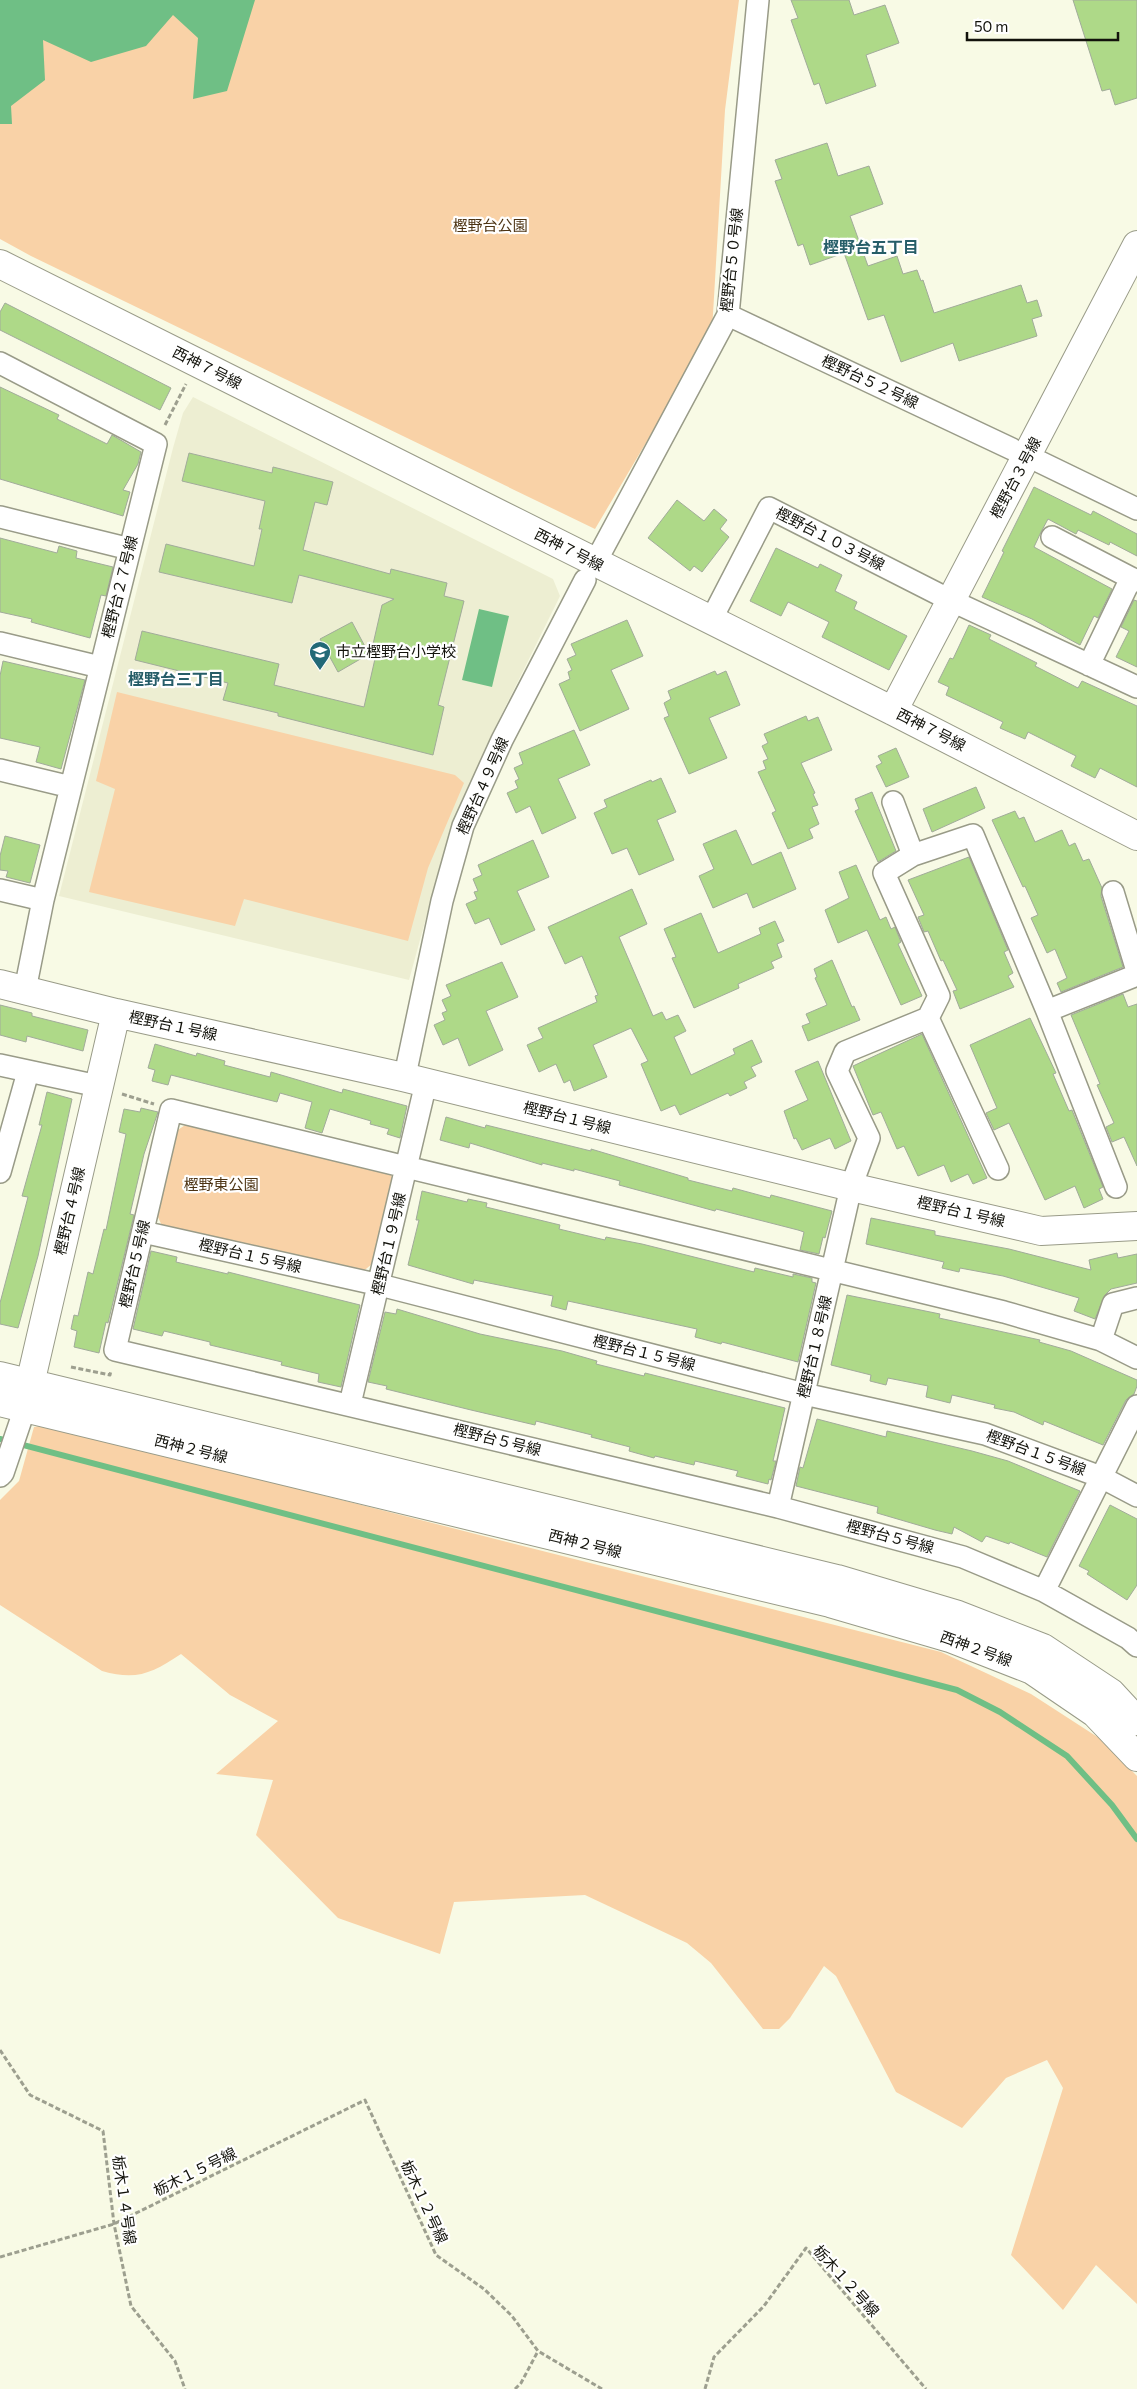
<svg xmlns="http://www.w3.org/2000/svg" width="1137" height="2389" font-family="Commissioner,'Noto Sans JP',sans-serif">
<style>
.built{fill:#edeed2}
.green{fill:#f9d2a7}
.water{fill:#6fbf85}
.lines{fill:none;stroke-linecap:round;stroke-linejoin:round}
.stream{stroke:#6fbf85;stroke-width:6}
.building{fill:#aed988;stroke:#a1ab9a}
.street-casing{stroke:#999b88;stroke-width:24}
.secondary-casing{stroke:#999b88;stroke-width:30}
.path{stroke:#9d9f8f;stroke-width:3;stroke-dasharray:5 2.5;stroke-linecap:butt}
.street{stroke:#fff;stroke-width:21}
.secondary{stroke:#fff;stroke-width:28}
.labels{text-anchor:middle;stroke-width:4.5;stroke-linejoin:round;paint-order:stroke}
.park-label{font-size:15px;fill:#4d3414;stroke:#fff}
.street-label{font-size:15px;fill:#12120b;stroke:#fff}
.poi-label{font-size:15px;fill:#12120b;stroke:#fff;text-anchor:start}
.neighbourhood-label{font-size:16px;font-weight:bold;fill:#265d68;stroke:#fff}
</style>
<rect width="100%" height="100%" fill="#f8fae5"/>
<path class="built" d="M 193,397 L 553,579 L 560,596 L 486,746 L 440,867 L 409,980 L 59,896 L 173,448 L 183,413 Z"/>
<path class="green" d="M 0,0 L 739,0 L 725,110 L 712,331 L 595,529 L 31,256 L 0,239 Z
M 117,692 L 455,775 L 464,783 L 428,868 L 408,941 L 244,899 L 235,926 L 89,892 L 115,789 L 96,781 Z
M 190,1122 L 390,1173 L 393,1179 L 372,1264 L 361,1273 L 163,1228 L 157,1215 L 176,1131 Z
M 46,1425 L 941,1652 L 1031,1694 L 1099,1738 L 1137,1776 L 1137,2304 L 1096,2265 L 1063,2310 L 1011,2255 L 1063,2088 L 1047,2060 L 1006,2078 L 962,2128 L 896,2092 L 836,1976 L 824,1966 L 790,2018 L 779,2029 L 763,2029 L 711,1963 L 687,1943 L 585,1895 L 454,1902 L 440,1954 L 338,1918 L 256,1835 L 273,1780 L 216,1774 L 278,1721 L 230,1695 L 181,1654 C 152,1673 137,1681 102,1671 L 0,1605 L 0,1500 L 19,1481 L 34,1427 Z"/>
<path class="water" d="M 0,0 L 255,0 L 227,91 L 193,99 L 198,38 L 173,15 L 146,46 L 91,62 L 43,40 L 45,80 L 11,106 L 12,124 L 0,124 Z
M 479,609 L 509,616 L 492,687 L 462,680 Z"/>
<g class="lines">
<path class="stream" d="M 0,1439 L 957,1690 L 1000,1712 L 1067,1756 L 1112,1805 L 1137,1839"/>
</g>
<path class="building" d="M 791,0 L 849,0 L 854,15 L 885,5 L 899,43 L 866,55 L 876,86 L 826,104 L 819,83 L 814,85 L 791,20 L 798,18 Z
M 1073,0 L 1137,0 L 1137,98 L 1115,105 L 1110,89 L 1102,91 Z
M 827,143 L 838,176 L 869,166 L 883,204 L 850,216 L 868,266 L 897,256 L 903,274 L 917,270 L 921,281 L 923,280 L 934,313 L 1021,285 L 1027,303 L 1037,300 L 1042,316 L 1032,319 L 1037,336 L 959,361 L 953,343 L 901,362 L 884,315 L 868,320 L 844,253 L 810,265 L 803,244 L 798,246 L 775,181 L 782,179 L 775,160 Z
M 5,303 L 171,388 L 160,410 L 0,330 L 0,312 Z
M 0,387 L 59,415 L 57,419 L 107,444 L 112,435 L 141,452 L 138,464 L 123,490 L 130,492 L 123,516 L 0,479 Z
M 189,453 L 272,473 L 273,467 L 333,482 L 327,505 L 315,502 L 303,550 L 390,574 L 391,569 L 447,583 L 444,596 L 464,601 L 438,705 L 444,707 L 433,755 L 278,716 L 278,713 L 223,700 L 228,683 L 135,660 L 142,631 L 279,664 L 274,685 L 364,707 L 377,650 L 371,653 L 382,605 L 394,599 L 299,575 L 292,603 L 159,572 L 166,544 L 254,566 L 262,529 L 259,529 L 265,501 L 182,481 Z
M 1034,487 L 1091,515 L 1093,511 L 1137,534 L 1137,556 L 1110,542 L 1109,545 L 1078,530 L 1076,534 L 1048,519 L 1041,532 L 1034,547 L 1112,589 L 1098,618 L 1094,616 L 1080,645 L 1032,619 L 982,597 L 1004,552 L 1002,551 Z
M 677,500 L 704,521 L 714,509 L 727,520 L 720,529 L 729,537 L 702,572 L 694,566 L 690,571 L 648,538 Z
M 0,538 L 57,553 L 59,546 L 77,551 L 76,558 L 113,567 L 106,596 L 101,595 L 90,638 L 31,622 L 32,619 L 0,612 Z
M 776,548 L 818,568 L 820,564 L 842,575 L 835,591 L 857,602 L 854,609 L 907,636 L 889,670 L 822,637 L 829,622 L 788,602 L 781,616 L 750,601 Z
M 1134,600 L 1137,601 L 1137,667 L 1116,657 L 1129,631 L 1121,627 Z
M 627,620 L 643,656 L 611,670 L 629,709 L 580,731 L 559,684 L 570,679 L 568,672 L 572,670 L 567,659 L 576,655 L 571,644 Z
M 352,622 L 369,654 L 338,672 L 320,639 Z
M 969,625 L 991,635 L 989,639 L 1037,663 L 1035,666 L 1078,688 L 1082,681 L 1137,706 L 1137,787 L 1100,768 L 1095,778 L 1071,766 L 1076,756 L 1028,732 L 1025,739 L 1000,728 L 1003,722 L 946,695 L 949,687 L 938,682 L 950,658 L 953,659 Z
M 3,661 L 85,680 L 61,769 L 36,762 L 40,747 L 0,738 L 0,676 Z
M 715,671 L 717,675 L 726,671 L 740,705 L 709,718 L 727,758 L 689,774 L 664,718 L 669,716 L 664,703 L 671,699 L 668,691 Z
M 806,716 L 808,721 L 818,717 L 832,750 L 801,763 L 815,793 L 813,794 L 818,805 L 812,807 L 819,824 L 809,829 L 813,838 L 788,849 L 772,813 L 776,811 L 758,772 L 766,769 L 763,761 L 768,759 L 762,746 L 768,743 L 764,734 Z
M 574,730 L 590,765 L 558,779 L 576,818 L 542,834 L 530,806 L 516,813 L 507,793 L 518,788 L 515,781 L 519,779 L 514,768 L 523,764 L 519,753 Z
M 896,748 L 909,777 L 886,787 L 876,766 L 882,763 L 878,756 Z
M 661,778 L 676,812 L 657,820 L 674,860 L 639,875 L 627,848 L 612,854 L 594,813 L 607,807 L 604,800 L 651,780 L 652,782 Z
M 976,787 L 985,808 L 932,832 L 923,809 Z
M 872,792 L 896,851 L 878,862 L 855,811 L 859,809 L 855,799 Z
M 1015,811 L 1019,819 L 1024,817 L 1035,842 L 1062,830 L 1069,846 L 1075,843 L 1083,861 L 1089,859 L 1102,888 L 1101,896 L 1123,967 L 1061,992 L 1057,983 L 1067,978 L 1055,949 L 1047,953 L 1031,918 L 1038,915 L 1025,886 L 1023,887 L 992,820 Z
M 736,830 L 752,865 L 781,852 L 796,889 L 753,908 L 747,893 L 713,908 L 699,876 L 714,869 L 703,844 Z
M 5,836 L 40,845 L 30,883 L 6,877 L 8,871 L 0,870 L 0,856 Z
M 533,840 L 549,877 L 517,891 L 535,930 L 501,945 L 489,918 L 475,924 L 466,904 L 477,899 L 474,892 L 478,891 L 473,879 L 482,875 L 478,865 Z
M 969,857 L 1008,950 L 1004,952 L 1013,973 L 1008,976 L 1014,987 L 960,1009 L 953,991 L 957,990 L 943,960 L 941,961 L 928,931 L 924,932 L 918,917 L 924,915 L 908,880 Z
M 856,865 L 880,920 L 886,917 L 891,929 L 895,927 L 901,942 L 898,944 L 922,996 L 901,1005 L 867,930 L 838,943 L 825,910 L 849,898 L 839,872 Z
M 632,889 L 647,924 L 619,937 L 653,1016 L 662,1012 L 666,1020 L 678,1015 L 686,1031 L 674,1037 L 691,1075 L 735,1054 L 733,1049 L 752,1040 L 762,1062 L 751,1067 L 756,1076 L 744,1082 L 747,1088 L 730,1096 L 728,1093 L 680,1115 L 675,1105 L 661,1111 L 641,1064 L 648,1061 L 631,1028 L 593,1045 L 607,1077 L 574,1091 L 570,1080 L 564,1083 L 556,1064 L 539,1072 L 527,1045 L 543,1038 L 538,1028 L 597,1002 L 595,996 L 598,995 L 582,956 L 565,964 L 548,927 Z
M 701,913 L 718,953 L 761,934 L 759,928 L 775,921 L 784,941 L 777,944 L 782,957 L 771,962 L 774,968 L 738,984 L 739,988 L 694,1008 L 672,958 L 676,957 L 664,929 Z
M 832,960 L 852,1007 L 854,1006 L 860,1020 L 808,1041 L 802,1026 L 810,1023 L 806,1014 L 827,1005 L 815,978 L 817,977 L 814,969 Z
M 502,962 L 518,997 L 486,1011 L 503,1050 L 469,1066 L 458,1038 L 443,1045 L 434,1025 L 445,1020 L 442,1013 L 447,1011 L 442,1000 L 451,996 L 446,985 Z
M 1123,994 L 1128,1007 L 1137,1004 L 1137,1166 L 1124,1137 L 1112,1142 L 1106,1127 L 1114,1123 L 1097,1085 L 1100,1084 L 1071,1015 Z
M 0,1005 L 32,1013 L 32,1016 L 88,1030 L 83,1051 L 27,1036 L 26,1042 L 0,1035 Z
M 1030,1018 L 1056,1073 L 1053,1074 L 1069,1111 L 1072,1110 L 1103,1187 L 1099,1189 L 1103,1199 L 1084,1208 L 1075,1186 L 1045,1200 L 1009,1123 L 994,1130 L 986,1113 L 997,1108 L 970,1045 Z
M 922,1034 L 987,1178 L 973,1184 L 968,1174 L 951,1182 L 944,1165 L 918,1176 L 904,1146 L 897,1149 L 881,1112 L 873,1115 L 853,1066 Z
M 155,1044 L 196,1056 L 197,1053 L 225,1061 L 224,1065 L 270,1077 L 271,1072 L 342,1093 L 343,1089 L 407,1106 L 400,1138 L 387,1134 L 389,1129 L 370,1124 L 371,1121 L 330,1109 L 322,1133 L 305,1128 L 312,1102 L 280,1093 L 277,1102 L 171,1075 L 168,1085 L 152,1081 L 155,1070 L 148,1068 Z
M 818,1061 L 851,1141 L 835,1149 L 830,1138 L 802,1150 L 796,1138 L 794,1139 L 784,1111 L 808,1100 L 795,1071 Z
M 47,1092 L 72,1099 L 38,1256 L 18,1328 L 0,1324 L 0,1303 L 28,1197 L 22,1196 L 42,1125 L 39,1125 Z
M 141,1108 L 158,1112 L 144,1154 L 130,1214 L 134,1215 L 108,1323 L 106,1322 L 99,1353 L 74,1347 L 77,1331 L 71,1329 L 74,1315 L 78,1316 L 88,1272 L 93,1274 L 104,1229 L 106,1230 L 126,1134 L 119,1132 L 124,1109 L 140,1112 Z
M 446,1117 L 485,1128 L 486,1125 L 591,1151 L 591,1149 L 688,1178 L 688,1180 L 732,1191 L 733,1188 L 770,1198 L 771,1195 L 832,1211 L 825,1238 L 823,1237 L 819,1254 L 800,1250 L 804,1232 L 798,1230 L 716,1209 L 715,1211 L 693,1205 L 619,1185 L 620,1181 L 574,1169 L 574,1171 L 542,1163 L 542,1165 L 470,1143 L 469,1148 L 440,1140 Z
M 422,1191 L 467,1202 L 468,1199 L 487,1203 L 486,1207 L 560,1225 L 559,1229 L 605,1240 L 606,1237 L 642,1244 L 754,1272 L 755,1268 L 793,1277 L 793,1274 L 812,1278 L 812,1282 L 816,1283 L 798,1362 L 722,1342 L 721,1344 L 695,1337 L 697,1329 L 568,1301 L 566,1310 L 551,1306 L 553,1296 L 474,1280 L 473,1284 L 408,1265 L 419,1220 L 416,1220 Z
M 871,1218 L 935,1231 L 935,1235 L 1009,1249 L 1091,1270 L 1089,1260 L 1117,1253 L 1118,1258 L 1137,1254 L 1137,1283 L 1111,1289 L 1105,1295 L 1095,1319 L 1074,1311 L 1079,1298 L 1003,1276 L 960,1268 L 959,1272 L 942,1268 L 944,1262 L 866,1244 Z
M 151,1251 L 177,1257 L 176,1262 L 228,1274 L 228,1272 L 360,1305 L 341,1387 L 318,1382 L 319,1374 L 281,1365 L 282,1362 L 210,1345 L 210,1342 L 164,1331 L 162,1336 L 133,1329 Z
M 847,1295 L 940,1314 L 939,1318 L 1040,1340 L 1039,1342 L 1071,1351 L 1137,1380 L 1137,1386 L 1134,1394 L 1126,1400 L 1103,1445 L 1044,1421 L 1043,1425 L 1014,1412 L 994,1408 L 995,1405 L 952,1395 L 950,1403 L 926,1397 L 928,1386 L 888,1378 L 886,1385 L 870,1381 L 871,1375 L 831,1365 Z
M 397,1309 L 480,1334 L 562,1351 L 597,1361 L 596,1364 L 644,1376 L 645,1373 L 785,1408 L 773,1461 L 776,1461 L 771,1480 L 769,1479 L 768,1484 L 736,1476 L 738,1471 L 695,1461 L 694,1465 L 655,1456 L 654,1458 L 629,1451 L 630,1447 L 591,1437 L 592,1435 L 536,1421 L 535,1425 L 471,1410 L 386,1389 L 387,1386 L 368,1382 L 385,1312 L 396,1314 Z
M 817,1419 L 886,1437 L 887,1431 L 972,1451 L 1008,1461 L 1080,1491 L 1047,1557 L 1010,1542 L 1009,1544 L 986,1536 L 982,1542 L 954,1527 L 952,1534 L 935,1530 L 877,1513 L 878,1507 L 796,1486 L 800,1467 L 803,1468 Z
M 1110,1505 L 1137,1519 L 1137,1585 L 1127,1600 L 1087,1574 L 1089,1571 L 1079,1566 Z"/>
<g class="lines">
<g class="street-casing">
<path id="street" d="M 728,315 L 1012,449
M 0,363 L 156,444 L 43,900 L 25,990
M 1040,462 L 1137,509
M 0,517 L 130,549
M 1052,537 L 1131,578
M 602,550 L 728,315 L 758,0
M 711,620 L 769,508 L 950,600 L 1137,687
M 0,643 L 100,667
M 1089,665 L 1131,578 L 1137,581
M 0,770 L 71,787
M 893,802 L 913,855
M 0,890 L 43,900
M 1113,892 L 1137,971
M 1047,1011 L 1137,975
M 0,1065 L 98,1086
M 407,1066 L 442,901 L 463,826 L 502,740 L 585,580
M 998,1169 L 928,1018 L 939,996 L 884,873 L 913,855 L 973,835 L 1047,1011 L 1116,1187
M 0,1172 L 28,1072
M 143,1232 L 380,1285 L 804,1394 L 985,1434 L 1101,1477 L 1137,1496
M 1101,1340 L 1113,1304 L 1137,1298
M 1137,1358 L 1101,1340 L 1004,1312 L 171,1110 L 115,1350 L 778,1507 L 963,1557 L 1044,1591 L 1128,1638 L 1137,1646
M 350,1404 L 426,1083
M 0,1476 L 3,1473 L 25,1408
M 778,1507 L 851,1187 L 869,1138 L 837,1071 L 845,1052 L 928,1018
M 1044,1591 L 1137,1406"/>
</g>
<g class="secondary-casing">
<path id="secondary" d="M 0,264 L 893,711 L 1137,836
M 893,711 L 1137,245
M 0,984 L 116,1013 L 403,1077 L 851,1187 L 1041,1231 L 1137,1226
M 0,1376 L 837,1579 L 958,1615 L 1043,1648 L 1111,1693 L 1137,1721
M 26,1401 L 116,1013
M 0,1402 L 830,1603 L 950,1638 L 1032,1670 L 1095,1713 L 1137,1757"/>
</g>
<path class="path" d="M 165,425 L 186,384
M 122,1094 L 154,1104
M 71,1367 L 110,1375 L 111,1370
M 0,2050 L 30,2095 L 103,2131 L 114,2224 L 131,2306 L 175,2361 L 185,2389
M 0,2257 L 114,2224 L 365,2100 L 436,2255 L 484,2289 L 512,2316 L 538,2351 L 602,2389
M 515,2389 L 521,2383 L 538,2351
M 705,2389 L 714,2357 L 764,2306 L 806,2248 L 926,2389"/>
<use href="#street" class="street"/>
<use href="#secondary" class="secondary"/>
</g>
<defs>
<g id="school-pin" transform="scale(1.125)"><path d="M0 17L-7.5 6A9.5 9.5 0 1 1 7.5 6Z" fill="#226977" stroke="#fff"/><path d="M0-5L7-2L0 1L-7-2ZM-4 1L0 2.5L4 1V4Q0 6-4 4Z" fill="#fff"/></g>
</defs>
<g fill-rule="evenodd">
<use href="#school-pin" x="320" y="652"/>
</g>
<g class="labels">
<g class="park-label">
<text x="490" y="231">樫野台公園</text>
<text x="221" y="1190">樫野東公園</text>
</g>
<g class="street-label">
<text transform="translate(732 260) rotate(-84)" y="5">樫野台５０号線</text>
<text transform="translate(207 368) rotate(27)" y="5">西神７号線</text>
<text transform="translate(870 382) rotate(25)" y="5">樫野台５２号線</text>
<text transform="translate(1016 478) rotate(-62)" y="5">樫野台３号線</text>
<text transform="translate(830 539) rotate(27)" y="5">樫野台１０３号線</text>
<text transform="translate(569 550) rotate(27)" y="5">西神７号線</text>
<text transform="translate(120 587) rotate(-76)" y="5">樫野台２７号線</text>
<text transform="translate(931 730) rotate(27)" y="5">西神７号線</text>
<text transform="translate(483 786) rotate(-66)" y="5">樫野台４９号線</text>
<text transform="translate(173 1026) rotate(12)" y="5">樫野台１号線</text>
<text transform="translate(567 1118) rotate(14)" y="5">樫野台１号線</text>
<text transform="translate(70 1211) rotate(-77)" y="5">樫野台４号線</text>
<text transform="translate(961 1212) rotate(13)" y="5">樫野台１号線</text>
<text transform="translate(389 1244) rotate(-77)" y="5">樫野台１９号線</text>
<text transform="translate(250 1256) rotate(13)" y="5">樫野台１５号線</text>
<text transform="translate(135 1264) rotate(-77)" y="5">樫野台５号線</text>
<text transform="translate(815 1347) rotate(-77)" y="5">樫野台１８号線</text>
<text transform="translate(644 1353) rotate(14)" y="5">樫野台１５号線</text>
<text transform="translate(497 1440) rotate(14)" y="5">樫野台５号線</text>
<text transform="translate(191 1449) rotate(14)" y="5">西神２号線</text>
<text transform="translate(1036 1453) rotate(20)" y="5">樫野台１５号線</text>
<text transform="translate(890 1537) rotate(15)" y="5">樫野台５号線</text>
<text transform="translate(585 1544) rotate(14)" y="5">西神２号線</text>
<text transform="translate(976 1649) rotate(20)" y="5">西神２号線</text>
<text transform="translate(195 2172) rotate(-26)" y="5">栃木１５号線</text>
<text transform="translate(124 2200) rotate(82)" y="5">栃木１４号線</text>
<text transform="translate(424 2202) rotate(65)" y="5">栃木１２号線</text>
<text transform="translate(846 2281) rotate(48)" y="5">栃木１２号線</text>
</g>
<g class="poi-label">
<text x="336" y="657">市立樫野台小学校</text>
</g>
<g class="neighbourhood-label">
<text x="871" y="253">樫野台五丁目</text>
<text x="176" y="685">樫野台三丁目</text>
</g>
</g>
<path d="M967 32v8h151v-8" fill="none" stroke="#12120b" stroke-width="2.5"/>
<text x="974" y="32" font-size="15" fill="#12120b" stroke="#ffffff" stroke-width="4" paint-order="stroke">50 m</text>
</svg>
